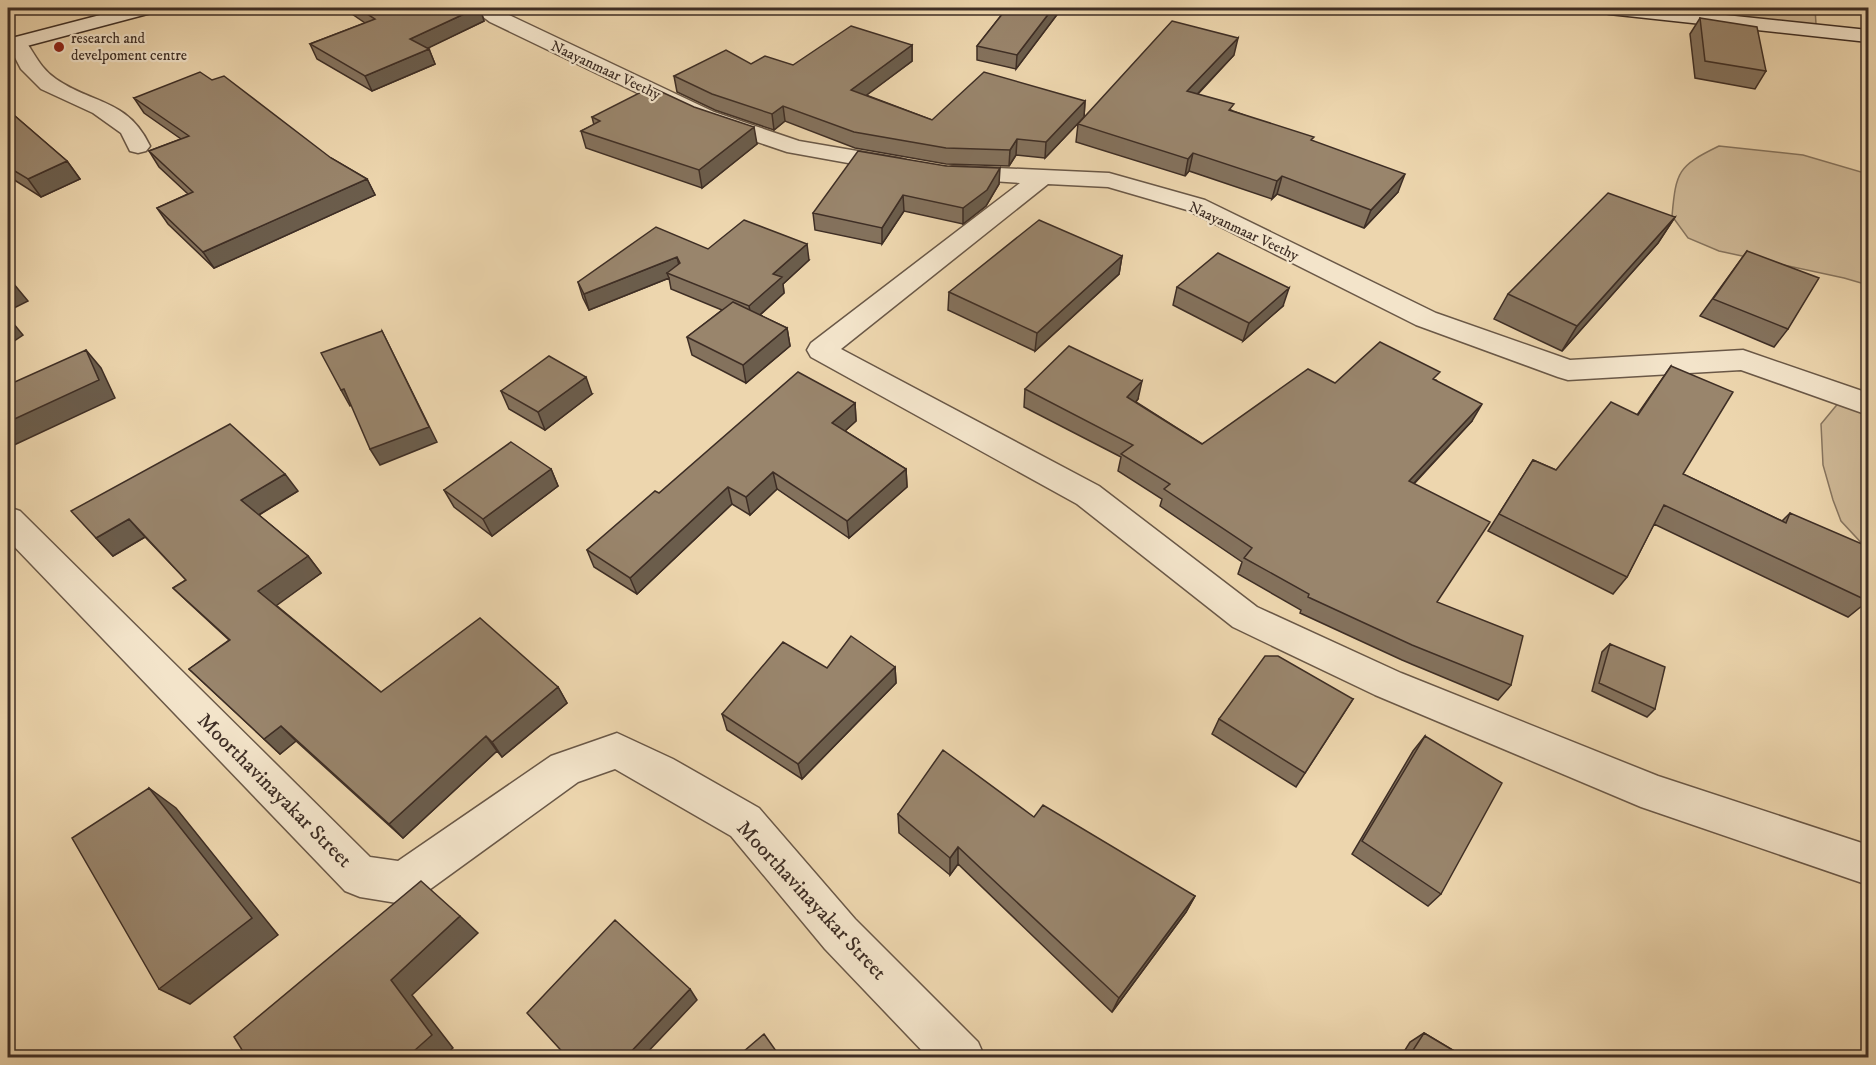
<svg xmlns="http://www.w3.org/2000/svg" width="1876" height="1065" font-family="'IM FELL DW Pica',serif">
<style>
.green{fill:#cfb997;stroke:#86745e;stroke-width:1.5}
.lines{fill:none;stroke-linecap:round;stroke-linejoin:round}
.street-casing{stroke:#6a5847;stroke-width:3}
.secondary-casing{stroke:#3e2e25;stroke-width:3}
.street{fill:#f3e4ca;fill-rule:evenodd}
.secondary{fill:#f3e4ca;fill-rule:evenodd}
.wall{fill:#84725d;stroke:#3e2e25;stroke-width:1.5}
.shaded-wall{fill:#6b5d4c;stroke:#3e2e25;stroke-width:1.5}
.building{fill:#99856c;stroke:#3e2e25;stroke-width:1.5}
.poi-dot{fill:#8f2418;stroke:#f3e4ca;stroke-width:2}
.labels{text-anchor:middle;stroke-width:4.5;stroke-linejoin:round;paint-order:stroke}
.far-poi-label{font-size:15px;fill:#3e2e25;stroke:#f3e4ca;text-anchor:start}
.far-street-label{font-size:15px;fill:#3e2e25;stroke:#f3e4ca}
.near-street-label{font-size:21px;fill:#3e2e25;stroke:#f3e4ca}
</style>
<rect width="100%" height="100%" fill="#edd6ae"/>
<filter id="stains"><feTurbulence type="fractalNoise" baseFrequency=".00333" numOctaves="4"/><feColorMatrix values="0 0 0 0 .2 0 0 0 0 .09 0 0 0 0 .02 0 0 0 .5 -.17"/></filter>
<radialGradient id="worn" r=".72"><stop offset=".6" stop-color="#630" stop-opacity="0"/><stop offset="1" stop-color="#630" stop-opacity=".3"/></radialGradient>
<path class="green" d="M 1609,8 L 1815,8 L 1816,24 L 1811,29 Z
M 1719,146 L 1803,155 L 1868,174 L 1868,285 L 1844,278 L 1719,251 L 1688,238 L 1672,216 C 1676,171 1678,166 1719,146 Z
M 1845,395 L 1868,405 L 1868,550 L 1841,521 L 1833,500 L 1823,465 L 1821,424 Z"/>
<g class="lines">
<g class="street-casing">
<path id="street" d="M 471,8 L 494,8 L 714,112 L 799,141 L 898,158 L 906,160 L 910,165 L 906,170 L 898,172 L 787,152 L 698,122 L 490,22 Z
M 17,37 L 24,39 C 35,54 40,68 56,79 C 92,104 128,99 150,146 L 146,151 L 138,153 L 130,151 L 121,133 L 93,113 L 41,89 L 21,69 L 8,44 L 10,39 Z
M 954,166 L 1109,173 L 1205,200 L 1436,313 L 1570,360 L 1743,350 L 1868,393 L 1868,415 L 1741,370 L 1568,380 L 1558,377 L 1416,325 L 1187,210 L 1108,187 L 1048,184 L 841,349 L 1099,486 L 1257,607 L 1401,673 L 1658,776 L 1868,845 L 1868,885 L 1641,807 L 1375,695 L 1233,627 L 1077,504 L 811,357 L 807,350 L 811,343 L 1020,183 L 946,178 L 942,173 L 946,168 Z
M 8,507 L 20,511 L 370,857 L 398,861 L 551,756 L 617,733 L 673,759 L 759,808 L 855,919 L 978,1042 L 985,1058 L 929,1058 L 825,949 L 731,836 L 615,769 L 578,782 L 418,898 L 403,904 L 360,897 L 345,891 L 8,540 Z"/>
</g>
<g class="secondary-casing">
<path id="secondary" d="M 127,8 L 158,8 L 155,12 L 8,51 L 8,39 Z
M 1599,8 L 1659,8 L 1868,30 L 1868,42 L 1609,14 L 1602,12 Z"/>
</g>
<use href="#street" class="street"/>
<use href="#secondary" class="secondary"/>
</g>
<path class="wall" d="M 349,8 L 480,8 L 484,21 L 427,48 L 429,49 L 435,64 L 372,91 L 317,59 L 310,44 L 365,23 L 352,14 Z
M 1007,8 L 1062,8 L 1016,69 L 977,60 L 977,46 Z
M 1700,18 L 1766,71 L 1755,89 L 1695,78 L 1690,34 Z
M 912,45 L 912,61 L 866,95 L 932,120 L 1085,101 L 1084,117 L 1045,158 L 1016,155 L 1009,166 L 946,164 L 855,148 L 785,121 L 774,130 L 715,110 L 677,92 L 674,76 L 751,64 L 793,65 Z
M 1234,55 L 1198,94 L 1233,111 L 1313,141 L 1398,192 L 1364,228 L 1277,194 L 1272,199 L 1189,171 L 1185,176 L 1076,142 L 1078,124 Z
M 134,98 L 331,158 L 367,179 L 375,195 L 214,268 L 168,224 L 157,208 L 188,194 L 159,167 L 149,151 L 181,139 L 144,113 Z
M 8,110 L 67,161 L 80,179 L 41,197 L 8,176 Z
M 592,117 L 757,144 L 702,188 L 586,148 L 581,131 L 594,125 Z
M 946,166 L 999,184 L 986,206 L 963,224 L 904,211 L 882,244 L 815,230 L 813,213 Z
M 1675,217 L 1658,243 L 1562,351 L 1494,319 L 1508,294 Z
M 708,249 L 809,260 L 783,284 L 784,293 L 760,315 L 787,328 L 790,346 L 746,383 L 692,355 L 687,337 L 722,310 L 671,289 L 669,278 L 589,310 L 583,298 L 578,282 Z
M 1747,251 L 1788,329 L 1774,347 L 1700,316 Z
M 1122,256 L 1119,274 L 1035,351 L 948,310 L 949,292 Z
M 1177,287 L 1283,306 L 1243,341 L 1173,305 Z
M 1671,366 L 1683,474 L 1782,521 L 1790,513 L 1868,601 L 1848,617 L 1654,524 L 1627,577 L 1613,594 L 1488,531 L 1533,460 L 1556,470 L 1637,415 Z
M 1436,380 L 1472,421 L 1414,484 L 1437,602 L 1511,685 L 1498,700 L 1402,660 L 1300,613 L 1301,610 L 1238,574 L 1242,562 L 1160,506 L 1162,499 L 1118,471 L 1121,457 L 1024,407 L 1025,389 L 1138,399 L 1136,402 L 1202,444 L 1335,383 Z
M 501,391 L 592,394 L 545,430 L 509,409 Z
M 855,403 L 856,421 L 845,431 L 906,469 L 907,487 L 849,538 L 777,489 L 750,515 L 732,504 L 637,594 L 594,567 L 587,550 L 659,493 Z
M 551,469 L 558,486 L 492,536 L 454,507 L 444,490 Z
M 298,491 L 259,515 L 308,556 L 321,573 L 276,605 L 381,692 L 558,687 L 567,703 L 502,757 L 497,751 L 403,838 L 296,741 L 280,754 L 189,669 L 229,640 L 190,604 L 173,588 L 186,580 L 145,537 L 113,556 L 96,538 Z
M 1610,644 L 1655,709 L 1647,717 L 1592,691 L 1602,652 Z
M 895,667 L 896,683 L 802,779 L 727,730 L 722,714 L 827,668 Z
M 1353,699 L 1296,787 L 1212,734 L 1219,719 Z
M 1425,736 L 1441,894 L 1428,906 L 1352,854 L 1413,751 Z
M 898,814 L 1034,817 L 1195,896 L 1186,912 L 1112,1012 L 958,864 L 950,875 L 899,833 Z
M 1424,1033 L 1466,1058 L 1400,1058 L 1410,1042 Z"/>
<path class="shaded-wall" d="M 477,8 L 480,8 L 484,21 L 416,54 L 410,39 Z
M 504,8 L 512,8 L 505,11 Z
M 1053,8 L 1062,8 L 1016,69 L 1017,55 Z
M 1238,38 L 1234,55 L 1184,108 L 1187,91 Z
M 912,45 L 912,61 L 852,106 L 851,90 Z
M 429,49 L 435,64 L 372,91 L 365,76 Z
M 1085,101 L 1084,117 L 1045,158 L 1046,142 Z
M 783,106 L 785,121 L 774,130 L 772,114 Z
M 754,127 L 757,144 L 702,188 L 699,170 Z
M 1017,139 L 1016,155 L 1009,166 L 1010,150 Z
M 1193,153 L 1189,171 L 1185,176 L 1188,159 Z
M 67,161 L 80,179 L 41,197 L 28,179 Z
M 1000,168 L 999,184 L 986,206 L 963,224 L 963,208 Z
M 1405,174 L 1398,192 L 1364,228 L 1371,210 Z
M 1282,176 L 1277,194 L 1272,199 L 1277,181 Z
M 367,179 L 375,195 L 214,268 L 203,252 Z
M 903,195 L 904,211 L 882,244 L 882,228 Z
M 1675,217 L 1658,243 L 1562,351 L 1577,326 Z
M 807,244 L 809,260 L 783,284 L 784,293 L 752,322 L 749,306 L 773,274 Z
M 1122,256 L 1119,274 L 1035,351 L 1037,333 Z
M 677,257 L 681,273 L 667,273 L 669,278 L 589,310 L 584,294 Z
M 13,283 L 28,301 L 8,311 L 8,285 Z
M 1289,288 L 1283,306 L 1243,341 L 1249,323 Z
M 8,317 L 23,335 L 8,345 Z
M 787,328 L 790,346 L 746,383 L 743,365 Z
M 382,331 L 437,442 L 380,465 L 370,449 Z
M 86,350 L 101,368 L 115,398 L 14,445 L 8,439 L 8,422 Z
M 586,377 L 592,394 L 545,430 L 538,412 Z
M 1142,381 L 1138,399 L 1124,415 L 1127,397 Z
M 344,389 L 353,404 L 350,406 L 341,390 Z
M 855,403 L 856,421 L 834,441 L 832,423 Z
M 1482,404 L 1472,421 L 1400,498 L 1409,481 Z
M 551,469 L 558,486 L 492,536 L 483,519 Z
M 906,469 L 907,487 L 849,538 L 847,521 Z
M 773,472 L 777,489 L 750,515 L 746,497 Z
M 285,474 L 298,491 L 255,517 L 241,500 Z
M 728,487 L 732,504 L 637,594 L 630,578 Z
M 129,519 L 145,537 L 113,556 L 96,538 Z
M 308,556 L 321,573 L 273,608 L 258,591 Z
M 895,667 L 896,683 L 802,779 L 798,764 Z
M 558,687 L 567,703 L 502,757 L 492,742 Z
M 281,726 L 296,741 L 280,754 L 264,739 Z
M 486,736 L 497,751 L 403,838 L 389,824 Z
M 149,788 L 176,808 L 278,935 L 190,1004 L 159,989 Z
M 958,847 L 958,864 L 950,875 L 950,858 Z
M 1195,896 L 1186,912 L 1112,1012 L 1119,998 Z
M 460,916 L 478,933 L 412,995 L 453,1048 L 442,1058 L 406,1058 L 391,980 Z
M 690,989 L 697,1000 L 642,1058 L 625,1058 Z"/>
<path class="building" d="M 358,8 L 477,8 L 410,39 L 429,49 L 365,76 L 310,44 L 375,19 Z
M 1007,8 L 1053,8 L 1017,55 L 977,46 Z
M 1700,18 L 1757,27 L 1766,71 L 1705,61 Z
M 1172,21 L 1238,38 L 1187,91 L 1234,104 L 1229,110 L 1314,137 L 1311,140 L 1405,174 L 1371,210 L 1282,176 L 1277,181 L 1193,153 L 1188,159 L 1078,124 Z
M 851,26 L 912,45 L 851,90 L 932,120 L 984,72 L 1085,101 L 1046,142 L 1017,139 L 1010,150 L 946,148 L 854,132 L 783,106 L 772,114 L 712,94 L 674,76 L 726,50 L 751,64 L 765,56 L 793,65 Z
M 200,72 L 212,80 L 224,76 L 331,158 L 367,179 L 203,252 L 157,208 L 193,192 L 149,151 L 189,136 L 134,98 Z
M 651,87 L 694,107 L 754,127 L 699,170 L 581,131 L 600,121 L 592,117 Z
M 8,110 L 67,161 L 28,179 L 8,167 Z
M 858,151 L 946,166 L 1000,168 L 987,190 L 963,208 L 903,195 L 882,228 L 813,213 Z
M 1608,193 L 1675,217 L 1577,326 L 1508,294 Z
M 744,220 L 807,244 L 773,274 L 782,277 L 749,306 L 667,273 L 680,263 L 677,257 L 584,294 L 578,282 L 656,227 L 708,249 Z
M 1039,220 L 1122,256 L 1037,333 L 949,292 Z
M 1747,251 L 1819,278 L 1788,329 L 1713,299 Z
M 1218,253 L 1289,288 L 1249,323 L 1177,287 Z
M 8,278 L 13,283 L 8,285 Z
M 733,302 L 787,328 L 743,365 L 687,337 Z
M 382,331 L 429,427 L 370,449 L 344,389 L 341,390 L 321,353 Z
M 1380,342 L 1440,372 L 1433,379 L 1482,404 L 1409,481 L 1490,522 L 1437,602 L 1523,636 L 1511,685 L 1412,645 L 1308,597 L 1309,594 L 1244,558 L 1252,548 L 1164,489 L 1170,484 L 1121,454 L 1133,445 L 1025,389 L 1069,346 L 1142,381 L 1127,397 L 1202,444 L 1308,369 L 1335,383 Z
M 86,350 L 99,380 L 8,422 L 8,385 Z
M 549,356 L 586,377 L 538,412 L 501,391 Z
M 1671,366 L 1733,392 L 1683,474 L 1786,523 L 1790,513 L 1869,547 L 1868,601 L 1664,505 L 1627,577 L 1499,514 L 1533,460 L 1556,470 L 1611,402 L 1638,415 Z
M 798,372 L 855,403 L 832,423 L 906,469 L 847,521 L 773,472 L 746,497 L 728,487 L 630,578 L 587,550 L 655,491 L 659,493 Z
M 230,424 L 285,474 L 241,500 L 308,556 L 258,591 L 381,692 L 480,618 L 558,687 L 492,742 L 486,736 L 389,824 L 281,726 L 264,739 L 189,669 L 230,640 L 173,588 L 186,580 L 129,519 L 96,538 L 71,511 Z
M 511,442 L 551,469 L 483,519 L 444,490 Z
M 851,636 L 895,667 L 798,764 L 722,714 L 783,642 L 827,668 Z
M 1610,644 L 1665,667 L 1655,709 L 1599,683 Z
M 1265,656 L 1278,656 L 1353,699 L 1305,773 L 1219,719 Z
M 1425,736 L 1502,783 L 1441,894 L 1362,841 Z
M 943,750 L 1034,817 L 1043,805 L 1195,896 L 1119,998 L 958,847 L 950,858 L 898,814 Z
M 149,788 L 252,918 L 159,989 L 72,838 Z
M 421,881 L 460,916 L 391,980 L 432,1035 L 406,1058 L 247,1058 L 234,1037 Z
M 615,920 L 690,989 L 625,1058 L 568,1058 L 527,1013 Z
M 1424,1033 L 1466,1058 L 1408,1058 Z
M 764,1034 L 781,1058 L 736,1058 Z"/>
<circle class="poi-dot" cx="59" cy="47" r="6"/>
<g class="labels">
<g class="far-poi-label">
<text x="71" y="43">research and<tspan x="71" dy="17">develpoment centre</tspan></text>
</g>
<g class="far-street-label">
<text transform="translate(606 70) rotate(25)" y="5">Naayanmaar Veethy</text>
<text transform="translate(1244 231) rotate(25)" y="5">Naayanmaar Veethy</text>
</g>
<g class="near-street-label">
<text transform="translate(275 790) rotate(45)" y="7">Moorthavinayakar Street</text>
<text transform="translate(812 900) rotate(47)" y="7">Moorthavinayakar Street</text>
</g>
</g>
<rect width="1876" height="1065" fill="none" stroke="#edd6ae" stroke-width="30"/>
<rect x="9" y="9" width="1858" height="1047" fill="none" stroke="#3e2e25" stroke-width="3"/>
<rect x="15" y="15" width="1846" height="1035" fill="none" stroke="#3e2e25" stroke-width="1.5"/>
<rect width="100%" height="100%" filter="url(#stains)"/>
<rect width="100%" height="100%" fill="url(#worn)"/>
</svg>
